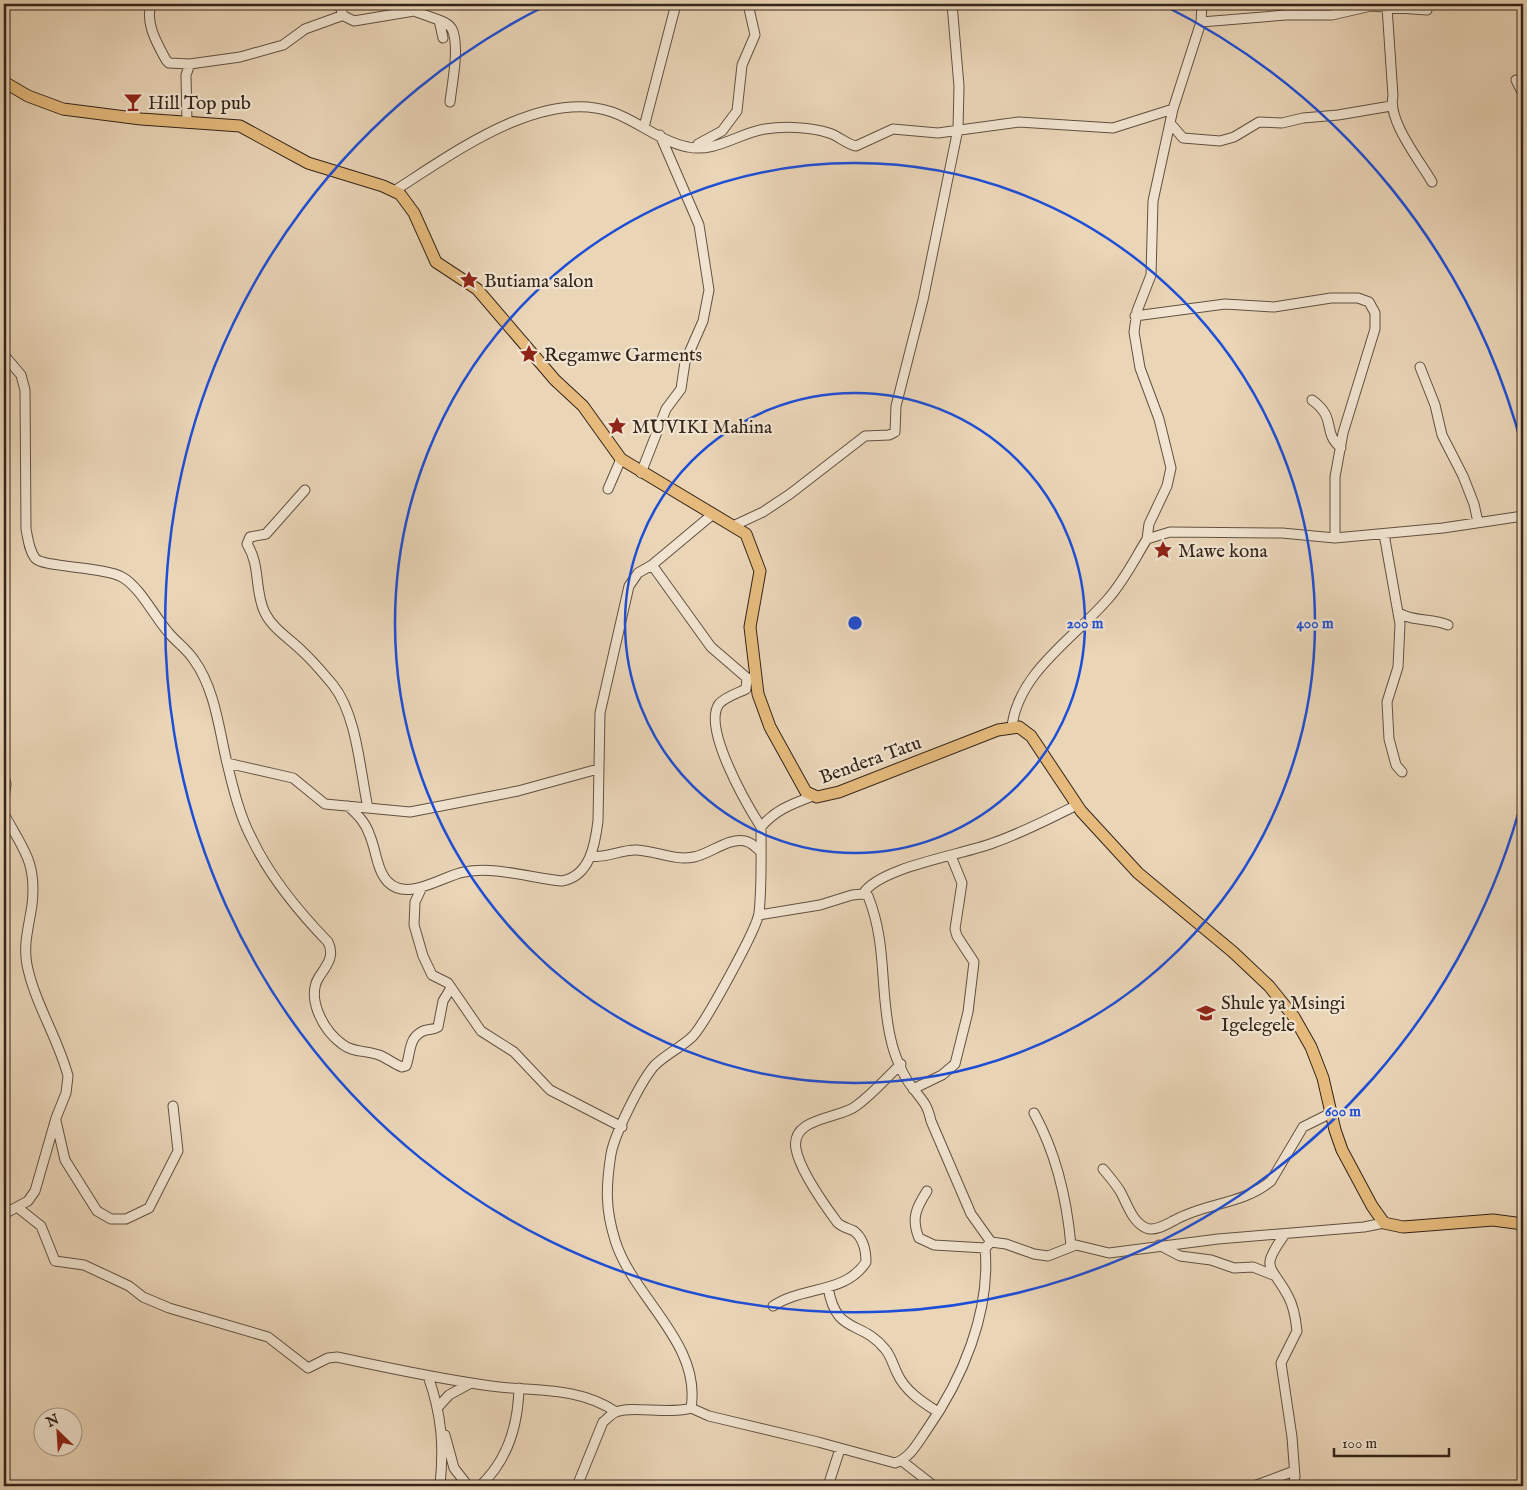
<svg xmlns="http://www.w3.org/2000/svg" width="1527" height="1490" font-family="'IM FELL English',serif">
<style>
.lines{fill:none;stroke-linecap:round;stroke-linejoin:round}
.minor-casing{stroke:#615141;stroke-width:11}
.major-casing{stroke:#33251a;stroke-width:13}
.minor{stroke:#f1e4d0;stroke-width:9}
.major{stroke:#e5ba7c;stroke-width:11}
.ring{fill:none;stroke:#1d4ed8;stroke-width:2.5}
.labels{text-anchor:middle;stroke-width:4.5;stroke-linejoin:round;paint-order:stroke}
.poi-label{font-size:19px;fill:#33251a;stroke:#f1e4d0;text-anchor:start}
.street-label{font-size:19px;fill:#33251a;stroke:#f1e4d0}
.centre{fill:#1d4ed8;stroke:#f1e4d0;stroke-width:2.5}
.ring-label{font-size:15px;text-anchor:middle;font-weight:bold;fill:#1d4ed8;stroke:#f1e4d0;stroke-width:4.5;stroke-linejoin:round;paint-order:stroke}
</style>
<rect width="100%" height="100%" fill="#ead5b7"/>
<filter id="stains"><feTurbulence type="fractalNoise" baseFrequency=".004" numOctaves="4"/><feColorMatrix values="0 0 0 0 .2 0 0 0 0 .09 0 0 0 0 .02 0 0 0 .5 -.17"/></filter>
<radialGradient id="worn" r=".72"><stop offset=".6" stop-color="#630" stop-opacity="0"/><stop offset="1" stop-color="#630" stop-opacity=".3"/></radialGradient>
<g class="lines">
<g class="minor-casing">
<path id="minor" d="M 151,4 C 145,24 157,43 166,60 L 169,63 L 190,64 L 240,57 L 283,45 L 305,29 L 341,16 L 342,12 L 339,4
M 1387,7 L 1393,96 C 1387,120 1420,161 1432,182
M 342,15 L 354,21 L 414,11 L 439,20 L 443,38
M 439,20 C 445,22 449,24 452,29 C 460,46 452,84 450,102
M 1201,22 L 1286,15 L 1332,15 L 1371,6 L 1427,10
M 1516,80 L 1523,94
M 187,123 L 186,75 L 190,64
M 1170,123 L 1183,138 L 1220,141 L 1234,137 L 1259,122 L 1282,123 L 1303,118 L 1338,115 L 1391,106
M 644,127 L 676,4
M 698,144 L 722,131 L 737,111 L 742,65 L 755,35 L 748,4
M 394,191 C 451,155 541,87 612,112 C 638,121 661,142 688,147 C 715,153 739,133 765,129 C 784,126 811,127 829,133 C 839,136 846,144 856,146 L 893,129 L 938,133 L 1019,122 L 1113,128 L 1173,109
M 1135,316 L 1225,304 L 1274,307 L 1331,298 L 1358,298 L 1369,302 L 1375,313 L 1375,329 L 1343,433 L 1335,477 L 1335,538
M 4,355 L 21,375 L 25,390 L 26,529 C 28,539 29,550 35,558 C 43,568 103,566 122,577 C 140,587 154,616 168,632 C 176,642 187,649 194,660 C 215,689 219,729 227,763 C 233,788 240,817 252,839 C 270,877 299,912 328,942 C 335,956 327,965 319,977 C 306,998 323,1030 342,1044 C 353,1053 366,1050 379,1055 C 387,1058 394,1064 402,1067 L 406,1066 C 411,1053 408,1038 423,1031 C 429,1029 433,1030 438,1027 L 443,1001 L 451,988
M 1420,367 L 1435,405 L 1442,435 L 1463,476 L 1474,504 L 1478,522
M 1312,400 C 1338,419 1321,431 1341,448
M 641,473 L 666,409 L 681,389 L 685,362 L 703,321 L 709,290 L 699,225 L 660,135
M 608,489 L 621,459
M 305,490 L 266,534 L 250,537 L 247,544 C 261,566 254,591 265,613 C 273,629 290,639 302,651 C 313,661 323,673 333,685 C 357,715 360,771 368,808
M 733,526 L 763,512 L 790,494 L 865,436 L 889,435 L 895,432 L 896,406 L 923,300 L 958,129 L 959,86 L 952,4
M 1384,534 L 1400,624 L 1398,667 L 1387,702 L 1389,739 L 1396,765 L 1402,772
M 1147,539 L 1149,524 L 1167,486 L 1171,468 L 1159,419 L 1140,368 L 1134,332 L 1137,311 L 1151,275 L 1153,201 L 1173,109 L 1201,22 L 1202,4
M 652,565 L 711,647 L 747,678 L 753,679
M 1399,613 C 1413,622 1432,618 1448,625
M 747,678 L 746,689 C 738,693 725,697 719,704 C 702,728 747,805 761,827
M 1012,726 C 1019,672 1074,638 1107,600 C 1124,581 1134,560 1147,539 L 1170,532 L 1282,533 L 1335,538 L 1443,528 L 1523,516
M 227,763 L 293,778 L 325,804 L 410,812 L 518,791 L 598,769
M 4,776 L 6,784 L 4,799
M 348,806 C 358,815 366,823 370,836 C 376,850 377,871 388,882 C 408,902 442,876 464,872 C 495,866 531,878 562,881 C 590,876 595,845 598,821 L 600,713 L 629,586 L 638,573 L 652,565 L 713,514
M 4,814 C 23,849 37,862 32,905 C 29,926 23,944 27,965 C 35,1004 58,1038 68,1076 L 66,1093 L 56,1118 L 35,1191 L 28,1201 L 4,1214
M 591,856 C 605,859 622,849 637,850 C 656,851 675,861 694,857 C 710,854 729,837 745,841 C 751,842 757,848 761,852
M 422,887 L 415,902 L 414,925 L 423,956 L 432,975 L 448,983 L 481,1031 L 514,1052 L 550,1090 L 622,1127
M 863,894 C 879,867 962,855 993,843 C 1022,833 1049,819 1077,805
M 759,915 L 820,905 L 852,895 L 863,894 L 868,896 C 888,946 879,991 891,1040 C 894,1054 903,1077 913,1088 C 923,1102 927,1103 931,1121 L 971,1214 L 991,1242
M 913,1089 L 942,1075 L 955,1064 L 968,1012 L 974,962 L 957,936 L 955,929 L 962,883 L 951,856
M 1034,1113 C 1056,1153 1067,1200 1071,1246
M 56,1121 L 65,1160 L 97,1211 L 111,1219 L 126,1219 L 149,1208 L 178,1151 L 173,1106
M 1103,1169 C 1109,1176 1115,1183 1120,1191 C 1127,1203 1132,1222 1146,1228 C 1155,1232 1167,1224 1175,1220 C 1205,1203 1244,1204 1271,1181 L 1303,1127 L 1331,1113
M 927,1191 C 916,1208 911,1219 919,1238 L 934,1245 L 985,1248
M 17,1207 L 41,1226 L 55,1261 L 84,1265 L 129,1286 L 143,1297 L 169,1308 L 268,1337 L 308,1368 L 328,1358 L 337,1357 C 388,1368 439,1379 491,1386 C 534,1392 578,1386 616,1412
M 1285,1234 C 1259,1270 1271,1264 1288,1296 C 1293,1305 1296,1321 1297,1331 L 1281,1363 L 1292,1437 L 1295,1477 L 1293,1486
M 1159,1245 L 1180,1256 L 1211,1260 L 1234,1268 L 1253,1267 L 1273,1275
M 828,1287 C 836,1336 861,1319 885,1349 C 891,1356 893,1365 897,1373 C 905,1391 922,1402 938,1412
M 773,1306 C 802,1286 846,1294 866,1262 C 866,1251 863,1238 854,1231 C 848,1228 841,1227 837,1222 C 823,1203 800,1171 796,1149 C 790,1117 840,1119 856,1106 C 873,1094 886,1078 901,1064
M 428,1376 C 442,1416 444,1445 440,1486
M 439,1406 L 449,1395 L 471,1383
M 691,1408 L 709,1416 L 818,1442 L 895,1463 C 910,1458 917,1444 926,1431 C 962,1380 991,1312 985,1248 L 991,1242 L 1006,1244 L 1034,1254 L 1048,1256 L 1076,1245 L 1109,1253 L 1218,1239 L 1364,1227 L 1384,1223
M 445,1435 L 454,1468 L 468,1486
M 902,1461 L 934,1486
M 480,1486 C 507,1461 518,1425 519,1388
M 577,1486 L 603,1422 C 607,1419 611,1414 616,1412 C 632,1405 668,1415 691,1408 C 702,1343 632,1297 615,1240 C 605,1208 606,1186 611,1154 C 615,1133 640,1083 654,1066 C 666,1054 682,1047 693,1036 C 705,1023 757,929 759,913 C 762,885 761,855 761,827 C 775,810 792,804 813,796
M 828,1486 L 840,1449
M 1254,1486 L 1294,1471"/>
</g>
<g class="major-casing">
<path id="major" d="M 4,82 L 28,96 L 63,109 L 141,119 L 240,126 L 308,163 L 383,186 L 400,194 L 414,213 L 436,262 L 477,289 L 555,380 L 583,406 L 621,459 L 746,534 L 760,571 L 750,627 L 758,694 L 770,727 L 806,792 L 817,797 L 839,792 L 998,730 L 1019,727 L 1031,736 L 1081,811 L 1138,873 L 1233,952 L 1269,986 L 1294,1017 L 1311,1047 L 1323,1078 L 1335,1130 L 1342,1150 L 1372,1206 L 1384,1223 L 1403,1227 L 1493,1220 L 1523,1224"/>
</g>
<use href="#minor" class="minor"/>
<use href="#major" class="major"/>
</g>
<g class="ring">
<circle cx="855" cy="623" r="230"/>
<circle cx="855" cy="623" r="460"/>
<path d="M1523 796A690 690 0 1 1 547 5M1163 5A690 690 0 0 1 1523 450"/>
</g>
<defs>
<g id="bar-bare" transform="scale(1.5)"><path d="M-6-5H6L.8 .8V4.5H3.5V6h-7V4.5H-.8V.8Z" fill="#8f2418" stroke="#f1e4d0" stroke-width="2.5" paint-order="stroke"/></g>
<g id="sight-bare" transform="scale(1.5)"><path d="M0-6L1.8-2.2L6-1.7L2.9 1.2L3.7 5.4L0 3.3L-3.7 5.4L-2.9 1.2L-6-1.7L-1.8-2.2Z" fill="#8f2418" stroke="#f1e4d0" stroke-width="2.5" paint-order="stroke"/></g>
<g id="school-bare" transform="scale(1.5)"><path d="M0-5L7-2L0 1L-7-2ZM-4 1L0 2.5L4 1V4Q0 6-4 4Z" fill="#8f2418" stroke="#f1e4d0" stroke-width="2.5" paint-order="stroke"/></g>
</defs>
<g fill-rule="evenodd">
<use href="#bar-bare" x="133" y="102"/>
<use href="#sight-bare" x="469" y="280"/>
<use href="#sight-bare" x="529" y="354"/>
<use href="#sight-bare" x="617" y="426"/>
<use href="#sight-bare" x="1163" y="550"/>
<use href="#school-bare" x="1206" y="1013"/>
</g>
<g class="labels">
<g class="poi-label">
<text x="148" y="109">Hill Top pub</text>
<text x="484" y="287">Butiama salon</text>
<text x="544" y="361">Regamwe Garments</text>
<text x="632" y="433">MUVIKI Mahina</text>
<text x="1178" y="557">Mawe kona</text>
<text x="1221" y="1009">Shule ya Msingi<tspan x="1221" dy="22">Igelegele</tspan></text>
</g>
<g class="street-label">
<text transform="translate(870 759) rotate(-20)" y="7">Bendera Tatu</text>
</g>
</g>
<circle cx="855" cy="623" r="8" class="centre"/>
<g class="ring-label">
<text x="1085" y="628">200 m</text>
<text x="1315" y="628">400 m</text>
<text x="1343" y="1116">600 m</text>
</g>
<rect width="1527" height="1490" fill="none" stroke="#ead5b7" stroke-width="20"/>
<rect x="5" y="5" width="1517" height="1480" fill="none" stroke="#33251a" stroke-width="2.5"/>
<rect x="10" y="10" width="1507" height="1470" fill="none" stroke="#33251a"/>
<g transform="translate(58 1432) rotate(335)"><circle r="24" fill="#f1e4d0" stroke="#a59887"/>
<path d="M0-4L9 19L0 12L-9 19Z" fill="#8f2418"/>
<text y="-8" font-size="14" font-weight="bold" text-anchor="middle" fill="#33251a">N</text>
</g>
<path d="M1334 1448v8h115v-8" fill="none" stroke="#33251a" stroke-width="2.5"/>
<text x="1342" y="1448" font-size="15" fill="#33251a" stroke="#f1e4d0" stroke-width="4" paint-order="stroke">100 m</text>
<rect width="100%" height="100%" filter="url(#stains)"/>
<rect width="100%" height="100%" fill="url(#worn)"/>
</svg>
